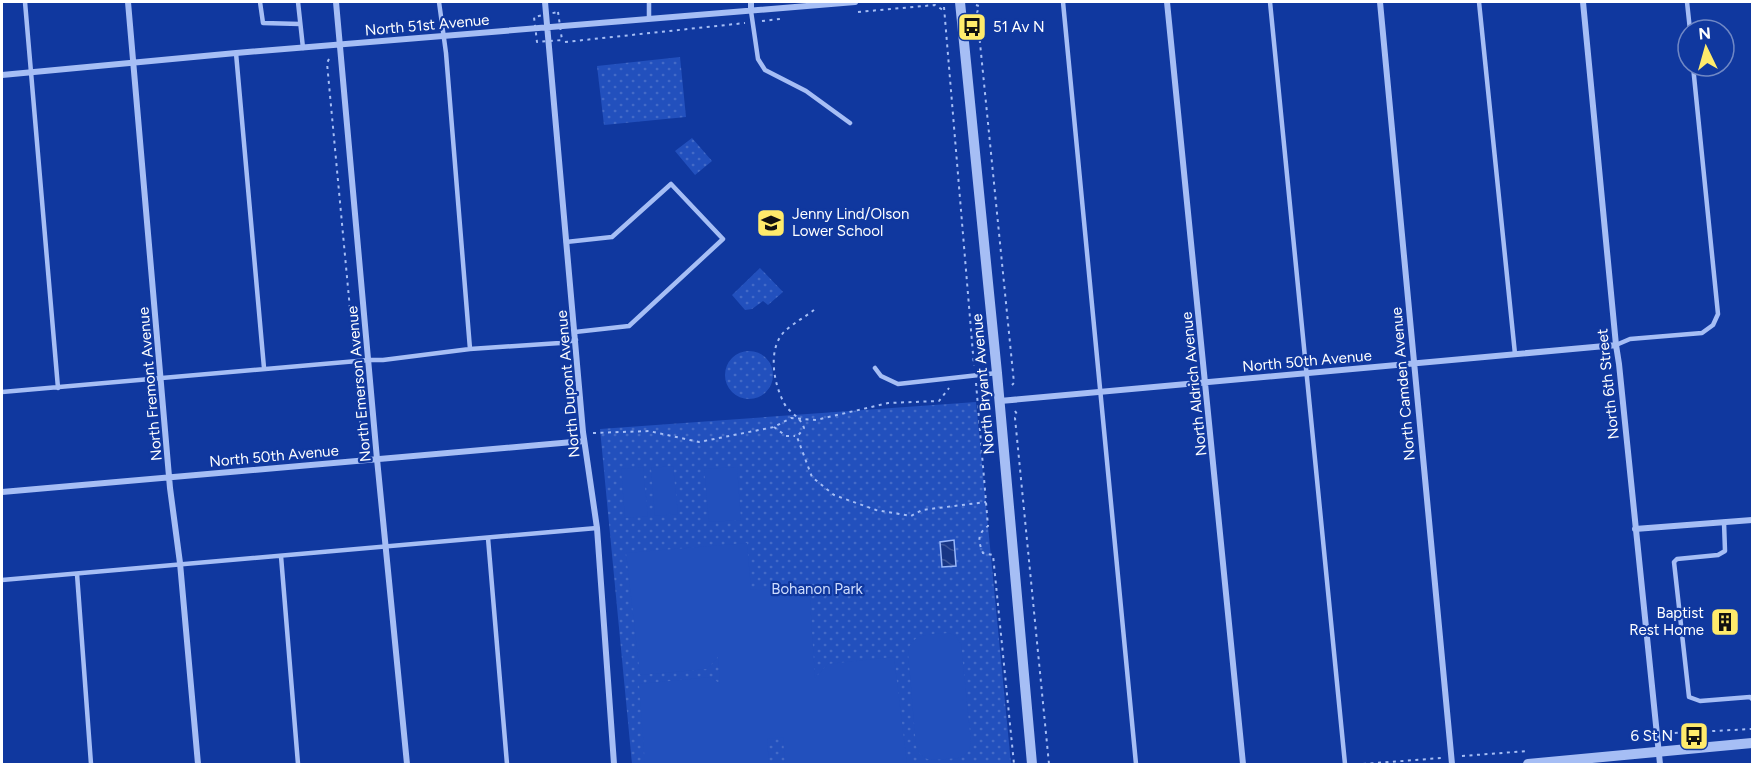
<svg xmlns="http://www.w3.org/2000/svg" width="1754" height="766" font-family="Figtree,sans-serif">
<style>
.park{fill:url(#park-dots)}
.pitch{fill:#2250bd}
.water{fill:url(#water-waves);stroke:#98b6f9;stroke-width:1.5}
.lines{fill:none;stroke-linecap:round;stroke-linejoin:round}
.path{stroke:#a6bef5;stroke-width:2;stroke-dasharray:3 4.5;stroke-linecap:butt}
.service{stroke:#a6bef5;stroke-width:4.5}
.minor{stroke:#a6bef5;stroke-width:6}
.tertiary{stroke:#a6bef5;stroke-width:10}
.labels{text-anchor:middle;stroke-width:4.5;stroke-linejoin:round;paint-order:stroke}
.street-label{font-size:15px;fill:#fff;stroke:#10389f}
.poi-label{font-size:15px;fill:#fff;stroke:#10389f;text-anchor:start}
.park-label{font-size:15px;fill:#cfddfe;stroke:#10389f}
</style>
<defs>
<pattern id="park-dots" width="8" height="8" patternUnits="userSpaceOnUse" patternTransform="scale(1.5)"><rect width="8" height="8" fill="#2250bd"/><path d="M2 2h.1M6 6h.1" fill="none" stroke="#436ac7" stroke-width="1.8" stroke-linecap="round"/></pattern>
<pattern id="water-waves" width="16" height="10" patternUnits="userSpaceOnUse" patternTransform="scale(1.5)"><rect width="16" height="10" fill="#173585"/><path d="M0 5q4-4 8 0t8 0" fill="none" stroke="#3a5397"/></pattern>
</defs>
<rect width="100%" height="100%" fill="#10389f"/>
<path class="park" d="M 680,57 L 686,117 L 604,125 L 597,66 Z
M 692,138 L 712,161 L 695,175 L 675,151 Z
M 760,268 L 783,292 L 768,305 L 763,301 L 752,309 L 745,310 L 732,295 Z
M725 375a24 24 0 1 1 48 0a24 24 0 1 1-48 0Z
M 976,402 L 1011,764 L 632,764 L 600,429 Z"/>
<path class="pitch" d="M 673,466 L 678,514 L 655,516 L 651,468 Z
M 643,467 L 648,516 L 625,518 L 621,469 Z
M 737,467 L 741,520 L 709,522 L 704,469 Z
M 747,543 L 751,590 L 809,584 L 815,678 L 828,664 L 894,657 L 907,764 L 785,764 L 783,737 L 767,739 L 769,764 L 645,764 L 639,684 L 711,677 L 720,684 L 718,657 L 707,669 L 640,675 L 626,553 Z
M 949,633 L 956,636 L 961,644 L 971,742 L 969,750 L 964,756 L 958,758 L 934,760 L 927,759 L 920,754 L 916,746 L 908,652 C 912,631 932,635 949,633 Z"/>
<path class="water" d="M 954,540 L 956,566 L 942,567 L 940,542 Z"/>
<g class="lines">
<path class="path" d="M 976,5 L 979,6 L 977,13 L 1014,383 L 1012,385
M 944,7 L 974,366
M 558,12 L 562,40 L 537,42 L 534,17 Z
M 858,12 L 935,5 L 943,10
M 762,21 L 780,19
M 565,42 L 745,23
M 329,59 L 327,63 L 354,352
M 814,310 C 805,317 792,324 784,332 C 767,350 774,384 784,403 C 789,413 800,416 804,428 L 797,437 L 812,477 L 834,495 L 876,510 L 911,516 L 922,510 L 986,502
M 355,369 L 363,450
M 976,383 L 988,526 C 977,534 978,541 983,553 L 993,555 L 1014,764
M 1015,411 L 1017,414 L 1015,418 L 1049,764
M 774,427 L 786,436 L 795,436
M 593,433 L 649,431 L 699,442 L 774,427 L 791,418 L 816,420 L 888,403 L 939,401 L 949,388
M 1668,736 L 1674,733 L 1752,729
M 1462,756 L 1528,751
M 1363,764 L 1441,758"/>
<path class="service" d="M 25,2 L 58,388
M 260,2 L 263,23 L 300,24
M 298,2 L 303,48
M 439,2 L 446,53 L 470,349
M 649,2 L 649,19
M 1063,2 L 1136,764
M 1270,2 L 1345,764
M 1479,2 L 1515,354
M 1687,2 L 1690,30
M 751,11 L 758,59 L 765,70 L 806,91 L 850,123
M 236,53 L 264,368
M 566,242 L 612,237 L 671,184 L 723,239 L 629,326 L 575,332
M 1616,345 L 1630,339 L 1702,333 L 1713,325 L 1718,314 L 1693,66
M 875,368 L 881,376 L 898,384 L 997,373
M 2,392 L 369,360 L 383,360 L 470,349 L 560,343 L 576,340
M 1724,522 L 1725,551 L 1718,555 L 1677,559 L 1674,562 L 1689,697 L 1700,701 L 1750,697 L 1752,699
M 488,538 L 507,764
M 281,556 L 298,764
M 77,574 L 91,764
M 2,580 L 597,528"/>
<path class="minor" d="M 128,2 L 170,488 L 180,563 L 198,764
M 336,2 L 377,459 L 407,764
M 545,2 L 583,432 L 597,528 L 614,764
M 751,2 L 751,11
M 1167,2 L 1243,764
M 1380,2 L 1452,764
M 1583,2 L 1616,345 L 1619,364 L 1660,764
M 2,75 L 236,53 L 855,2
M 1000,401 L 1616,345
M 2,492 L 584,441
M 1635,529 L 1752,520"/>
<path class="tertiary" d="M 960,2 L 997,373 L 1032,764
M 1528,764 L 1752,743"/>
</g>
<defs>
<g id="bus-square" transform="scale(1.5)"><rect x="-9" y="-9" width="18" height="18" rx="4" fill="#ffeb6b" stroke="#10389f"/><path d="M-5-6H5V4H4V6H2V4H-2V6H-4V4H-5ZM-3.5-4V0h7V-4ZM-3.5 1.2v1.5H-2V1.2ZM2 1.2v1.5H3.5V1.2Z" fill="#111"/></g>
<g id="school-square" transform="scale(1.5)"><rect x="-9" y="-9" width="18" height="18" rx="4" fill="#ffeb6b" stroke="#10389f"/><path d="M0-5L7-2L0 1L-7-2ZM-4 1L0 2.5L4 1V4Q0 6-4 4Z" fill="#111"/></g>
<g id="building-square" transform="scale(1.5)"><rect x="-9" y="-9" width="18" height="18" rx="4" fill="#ffeb6b" stroke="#10389f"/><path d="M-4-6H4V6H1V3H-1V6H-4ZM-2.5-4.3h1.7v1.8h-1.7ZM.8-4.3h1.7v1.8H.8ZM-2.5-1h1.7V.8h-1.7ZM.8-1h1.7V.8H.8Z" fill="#111"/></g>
</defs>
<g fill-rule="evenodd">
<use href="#bus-square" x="972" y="27"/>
<use href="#school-square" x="771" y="223"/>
<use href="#building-square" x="1725" y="622"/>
<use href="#bus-square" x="1694" y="736"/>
</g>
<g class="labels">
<g class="street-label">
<text transform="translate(427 25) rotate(-5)" y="5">North 51st Avenue</text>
<text transform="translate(1307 361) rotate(-5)" y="5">North 50th Avenue</text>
<text transform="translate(150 384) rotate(-95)" y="5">North Fremont Avenue</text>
<text transform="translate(359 384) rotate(-95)" y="5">North Emerson Avenue</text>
<text transform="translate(568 384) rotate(-95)" y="5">North Dupont Avenue</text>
<text transform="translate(983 384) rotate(-95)" y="5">North Bryant Avenue</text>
<text transform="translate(1194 384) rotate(-96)" y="5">North Aldrich Avenue</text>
<text transform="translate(1403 384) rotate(-95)" y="5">North Camden Avenue</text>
<text transform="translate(1608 384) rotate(-96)" y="5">North 6th Street</text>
<text transform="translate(274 456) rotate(-5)" y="5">North 50th Avenue</text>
</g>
<g class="poi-label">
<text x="993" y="32">51 Av N</text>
<text x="792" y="219">Jenny Lind/Olson<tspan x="792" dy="17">Lower School</tspan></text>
<text x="1704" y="618" text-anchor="end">Baptist<tspan x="1704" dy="17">Rest Home</tspan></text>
<text x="1673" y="741" text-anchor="end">6 St N</text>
</g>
<g class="park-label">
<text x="817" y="594">Bohanon Park</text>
</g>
</g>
<rect width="1754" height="766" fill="none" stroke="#ffffff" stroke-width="6"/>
<g transform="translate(1706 48) rotate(355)"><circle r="28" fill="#10389f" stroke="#7088c5" stroke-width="1.5"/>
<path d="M0-4.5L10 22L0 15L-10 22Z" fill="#ffeb6b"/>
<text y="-9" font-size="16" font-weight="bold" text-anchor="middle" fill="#ffffff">N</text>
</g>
</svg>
